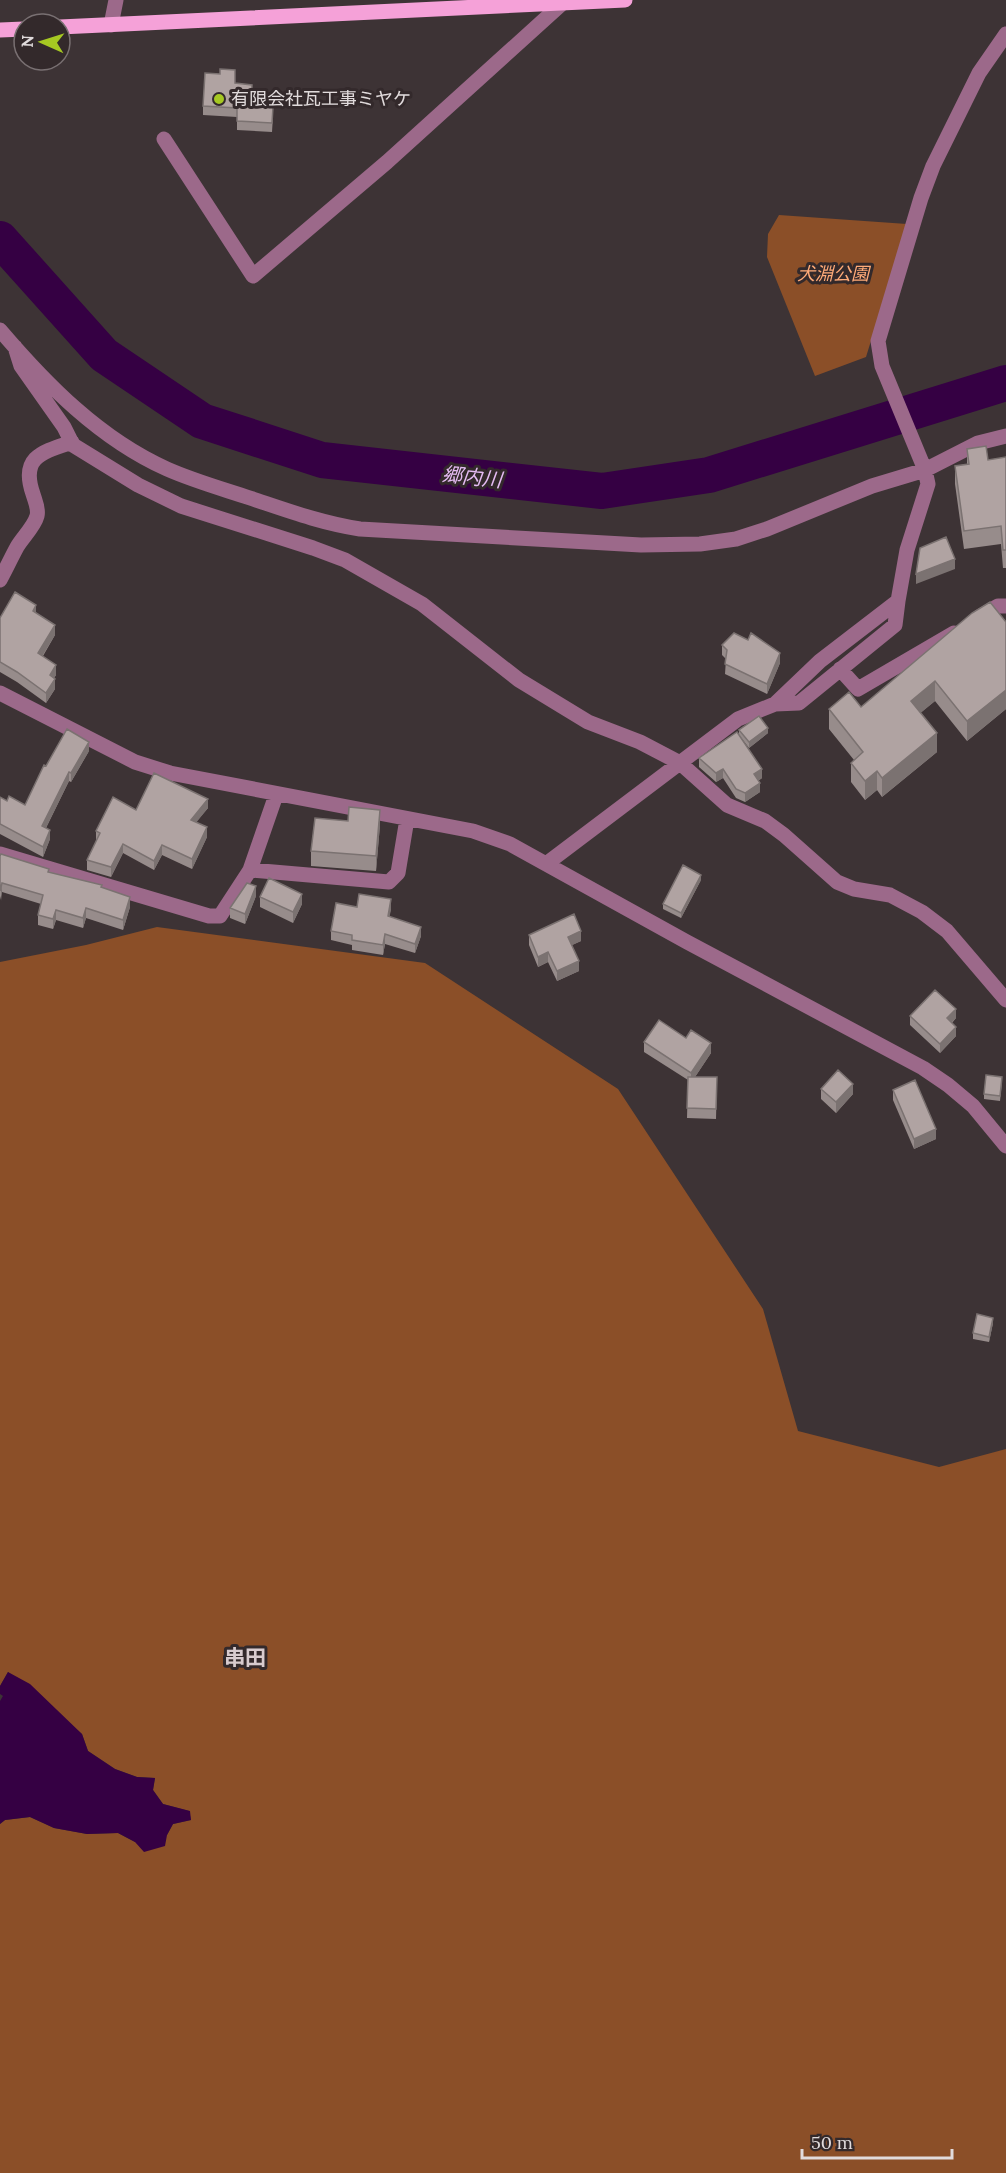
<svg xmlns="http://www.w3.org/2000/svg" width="1006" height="2173" font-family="Lora,'Noto Sans JP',serif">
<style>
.green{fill:#8b4f28}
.water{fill:#350043}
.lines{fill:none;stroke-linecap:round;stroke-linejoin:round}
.river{stroke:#350043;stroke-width:36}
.minor{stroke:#9c698a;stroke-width:15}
.major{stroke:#f5a1d8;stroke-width:15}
.wall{fill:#978c8b}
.shaded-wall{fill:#7b7271}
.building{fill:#b0a3a2;stroke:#7b7271;stroke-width:1.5}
.poi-dot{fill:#a6c822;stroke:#33292b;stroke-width:2}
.labels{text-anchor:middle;stroke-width:6;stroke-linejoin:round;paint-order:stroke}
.poi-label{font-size:18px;fill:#e1dbdc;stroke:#33292b;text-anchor:start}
.park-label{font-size:18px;font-style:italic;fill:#feaa78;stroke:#33292b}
.water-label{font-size:20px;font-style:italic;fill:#e5bbf3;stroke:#33292b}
.quarter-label{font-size:21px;font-weight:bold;fill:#d8cbce;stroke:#33292b}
</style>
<rect width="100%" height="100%" fill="#3d3335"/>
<path class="green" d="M 779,215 L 907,224 L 866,357 L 815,376 L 767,257 L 768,234 Z
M 157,927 L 425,963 L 618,1089 L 763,1309 L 798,1431 L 939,1467 L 1006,1449 L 1006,2173 L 0,2173 L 0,1824 L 5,1820 L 30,1817 L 54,1828 L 87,1834 L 118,1833 L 135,1842 L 167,1835 L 173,1824 L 191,1820 L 189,1811 L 163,1804 L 153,1790 L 155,1778 L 137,1777 L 115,1769 L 88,1751 L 82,1734 L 8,1672 L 0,1686 L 0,962 L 86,945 Z"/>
<path class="water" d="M 8,1672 L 30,1684 L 82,1734 L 88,1751 L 115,1769 L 137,1777 L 155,1778 L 153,1790 L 163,1804 L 190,1811 L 191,1820 L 173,1824 L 167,1835 L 165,1846 L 144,1852 L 135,1842 L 118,1833 L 87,1834 L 54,1828 L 30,1817 L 5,1820 L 0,1824 L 0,1701 L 3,1696 L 0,1694 L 0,1686 Z"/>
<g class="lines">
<path class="river" d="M 0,239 L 104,355 L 202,421 L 322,460 L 602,491 L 709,475 L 1006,383"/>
<path class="minor" d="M 111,25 L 116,0
M 164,139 L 253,276 L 387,162 L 566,0
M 0,330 C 47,385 100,439 167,469 C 194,481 223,489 250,498 C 286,510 321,523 360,529 L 641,545 L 700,544 L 736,539 L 767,529 L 872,486 L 925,470 L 978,443 L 1006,436
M 15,347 L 21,366 L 64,427 L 73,445 L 138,485 L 181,506 L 313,548 L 345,560 L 422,604 L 519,680 L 588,722 L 640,742 L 680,763 L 727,805 L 765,821 L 784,835 L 837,882 L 854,889 L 890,895 L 922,912 L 947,931 L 1006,1000
M 0,580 C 6,569 11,558 17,547 C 22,538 34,527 37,516 C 39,509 35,501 33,494 C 20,457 42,452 72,442
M 979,617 L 998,606 L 1006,606
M 840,669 L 858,689 L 954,633
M 0,693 L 135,762 L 170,773 L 473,831 L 510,844 L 687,942 L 923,1068 L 948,1085 L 973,1106 L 1006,1146
M 775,704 L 799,703 L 895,625 L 898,601
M 0,854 L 209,916 L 220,916 L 250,870 L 389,882 L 398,873 L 407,819
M 546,864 L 738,719 L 775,704 L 820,661 L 898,601 L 907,550 L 928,484 L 925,470 L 882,366 L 878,341 L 921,198 L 933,166 L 979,73 L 1006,34
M 250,870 L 276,795"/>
<path class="major" d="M 60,27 L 625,0
M 0,30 L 24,29"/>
</g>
<path class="wall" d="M 235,83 L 252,105 L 273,116 L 272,132 L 237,130 L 237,117 L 203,115 L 203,106 Z
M 967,449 L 988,460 L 1006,457 L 1006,568 L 1003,568 L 1001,544 L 964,549 L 955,484 L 955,466 L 967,464 Z
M 36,614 L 55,635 L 43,656 L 56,675 L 54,678 L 55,689 L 46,703 L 17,682 L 0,672 L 0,618 Z
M 1006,622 L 1006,709 L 967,741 L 935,701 L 920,713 L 937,752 L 882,797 L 877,790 L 865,800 L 851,782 L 851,763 L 854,760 L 829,729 L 829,709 L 861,707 Z
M 748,640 L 780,663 L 767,694 L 725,674 L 726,659 L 722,655 L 722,645 Z
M 739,730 L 768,733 L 749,748 L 739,735 Z
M 89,751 L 71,782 L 69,781 L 46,828 L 50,839 L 43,857 L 0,834 L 0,797 L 7,801 L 25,805 L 46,766 Z
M 699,758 L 762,778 L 758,781 L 760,792 L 745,802 L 736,798 L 723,778 L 716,782 L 699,767 Z
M 208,808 L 196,822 L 207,837 L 192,869 L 162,855 L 154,870 L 123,853 L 111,877 L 87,870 L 87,860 L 97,841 L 96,840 L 96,831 L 136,810 Z
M 380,825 L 376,871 L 311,866 L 311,851 Z
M 0,856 L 102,888 L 130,907 L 123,930 L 86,918 L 83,928 L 56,920 L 53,929 L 38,925 L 38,915 L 41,904 L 2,892 L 0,900 Z
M 701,880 L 681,918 L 663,909 L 663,904 Z
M 256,896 L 245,924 L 230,918 L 230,908 Z
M 260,897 L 302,904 L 293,923 L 260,907 Z
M 357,907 L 391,909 L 389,917 L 421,936 L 415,953 L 385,944 L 383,955 L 352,950 L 352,945 L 331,940 L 331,931 Z
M 529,935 L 581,941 L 572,945 L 579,971 L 557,981 L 548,962 L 538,967 L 529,945 Z
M 910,1016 L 956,1018 L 952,1023 L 956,1036 L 940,1053 L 910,1025 Z
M 686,1038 L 711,1053 L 695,1077 L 717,1077 L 716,1119 L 687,1118 L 688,1080 L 644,1052 L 644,1042 Z
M 1002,1082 L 1000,1101 L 984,1099 L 984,1094 Z
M 821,1089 L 853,1094 L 836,1113 L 821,1099 Z
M 893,1090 L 936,1139 L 914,1149 L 893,1100 Z
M 993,1323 L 989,1342 L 973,1339 L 973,1333 Z"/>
<path class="shaded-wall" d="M 955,559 L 955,569 L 916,584 L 916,574 Z
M 36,605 L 36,615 L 33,611 Z
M 55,625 L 55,635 L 38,663 L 38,653 Z
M 780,653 L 780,663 L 767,694 L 767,684 Z
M 56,665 L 56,675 L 50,685 L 50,675 Z
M 55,679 L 55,689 L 46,703 L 46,693 Z
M 935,681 L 935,701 L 911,721 L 911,701 Z
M 1006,690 L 1006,709 L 967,741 L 967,721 Z
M 768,728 L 768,733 L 749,748 L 749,742 Z
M 937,733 L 937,752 L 882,797 L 882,778 Z
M 89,742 L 89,751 L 71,782 L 71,773 Z
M 723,769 L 723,778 L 716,782 L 716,773 Z
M 762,769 L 762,778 L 754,784 L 754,774 Z
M 877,771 L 877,790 L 865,800 L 865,781 Z
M 69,772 L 69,781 L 42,836 L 42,826 Z
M 760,783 L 760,792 L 745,802 L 745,793 Z
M 208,799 L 208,808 L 191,829 L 191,820 Z
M 380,810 L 380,825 L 376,871 L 376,856 Z
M 207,827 L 207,837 L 192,869 L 192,859 Z
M 50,830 L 50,839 L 43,857 L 43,847 Z
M 123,844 L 123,853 L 111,877 L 111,867 Z
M 162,845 L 162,855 L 154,870 L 154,861 Z
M 701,875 L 701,880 L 681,918 L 681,913 Z
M 2,883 L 2,892 L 1,901 L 1,891 Z
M 256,886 L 256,896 L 245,924 L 245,914 Z
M 302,894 L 302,904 L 293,923 L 293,912 Z
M 130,897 L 130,907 L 123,930 L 123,920 Z
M 391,899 L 391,909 L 388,926 L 388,916 Z
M 86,908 L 86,918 L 83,928 L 83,918 Z
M 56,910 L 56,920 L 53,929 L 53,919 Z
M 421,927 L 421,936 L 415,953 L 415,944 Z
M 581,931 L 581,941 L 568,947 L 568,937 Z
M 385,934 L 385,944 L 383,955 L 383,945 Z
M 548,952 L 548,962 L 538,967 L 538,957 Z
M 579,961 L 579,971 L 557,981 L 557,971 Z
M 956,1009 L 956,1018 L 947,1027 L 947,1018 Z
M 956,1027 L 956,1036 L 940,1053 L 940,1044 Z
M 711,1043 L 711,1053 L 691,1083 L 691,1073 Z
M 853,1084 L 853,1094 L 836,1113 L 836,1102 Z
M 936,1129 L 936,1139 L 914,1149 L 914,1139 Z
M 993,1318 L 993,1323 L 989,1342 L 989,1337 Z"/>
<path class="building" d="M 220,69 L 235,70 L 235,83 L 252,85 L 251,105 L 273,107 L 272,123 L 237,121 L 237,108 L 203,106 L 205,73 L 220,74 Z
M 986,446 L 988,460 L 1006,457 L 1006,550 L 1003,550 L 1001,526 L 964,531 L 955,466 L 969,464 L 967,449 Z
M 946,537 L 955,559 L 916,574 L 920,548 Z
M 15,592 L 36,605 L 33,611 L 55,625 L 38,653 L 56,665 L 50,675 L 55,679 L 46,693 L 17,672 L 0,662 L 0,618 Z
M 990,602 L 1006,622 L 1006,690 L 967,721 L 935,681 L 911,701 L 937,733 L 882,778 L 877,771 L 865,781 L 851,763 L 863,752 L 829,709 L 849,692 L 861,707 L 972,613 Z
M 734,633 L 748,640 L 751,633 L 780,653 L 767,684 L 725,664 L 727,650 L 722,645 Z
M 759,716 L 768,728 L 749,742 L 739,730 Z
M 67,729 L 89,742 L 71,773 L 69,772 L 42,826 L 50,830 L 43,847 L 0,824 L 0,797 L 7,801 L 9,796 L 25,805 L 44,765 L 46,766 Z
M 737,732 L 762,769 L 754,774 L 760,783 L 745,793 L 736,789 L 723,769 L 716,773 L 699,758 Z
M 154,773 L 208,799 L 191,820 L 207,827 L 192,859 L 162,845 L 154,861 L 123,844 L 111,867 L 87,860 L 100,833 L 96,831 L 113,797 L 136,810 Z
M 349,807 L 380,810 L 376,856 L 311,851 L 315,818 L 348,821 Z
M 1,854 L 49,869 L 48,872 L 102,885 L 101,887 L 130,897 L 123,920 L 86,908 L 83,918 L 56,910 L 53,919 L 38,915 L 43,895 L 2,883 L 0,891 L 0,856 Z
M 683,865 L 701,875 L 681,913 L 663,904 Z
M 269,878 L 302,894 L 293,912 L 260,897 Z
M 247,883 L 256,886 L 245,914 L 230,908 Z
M 359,894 L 391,899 L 388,916 L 421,927 L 415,944 L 385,934 L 383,945 L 352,940 L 352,935 L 331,931 L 336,903 L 357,907 Z
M 574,914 L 581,931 L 568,937 L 579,961 L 557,971 L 548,952 L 538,957 L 529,935 Z
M 935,990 L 956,1009 L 947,1018 L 956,1027 L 940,1044 L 910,1016 Z
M 659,1020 L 686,1038 L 691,1030 L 711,1043 L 691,1073 L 644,1042 Z
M 838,1070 L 853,1084 L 836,1102 L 821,1089 Z
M 986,1075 L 1002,1077 L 1000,1096 L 984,1094 Z
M 688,1077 L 717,1077 L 716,1109 L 687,1108 Z
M 915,1080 L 936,1129 L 914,1139 L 893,1090 Z
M 977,1314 L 993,1318 L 989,1337 L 973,1333 Z"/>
<circle class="poi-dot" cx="219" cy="99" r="6"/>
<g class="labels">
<g class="poi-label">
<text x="231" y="105">有限会社瓦工事ミヤケ</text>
</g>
<g class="park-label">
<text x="833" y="280">犬淵公園</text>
</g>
<g class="water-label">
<text transform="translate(472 477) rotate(6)" y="7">郷内川</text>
</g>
<g class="quarter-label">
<text x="245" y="1665">串田</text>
</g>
</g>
<g transform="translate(42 42) rotate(273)"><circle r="28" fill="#33292b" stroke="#797072" stroke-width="1.5"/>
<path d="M0-4.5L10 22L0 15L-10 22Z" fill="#a6c822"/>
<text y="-9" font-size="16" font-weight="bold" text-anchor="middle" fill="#e1dbdc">N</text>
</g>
<path d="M802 2149v9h150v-9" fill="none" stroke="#e1dbdc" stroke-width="3"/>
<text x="811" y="2149" font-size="18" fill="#e1dbdc" stroke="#33292b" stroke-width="4.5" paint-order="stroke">50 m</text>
</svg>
